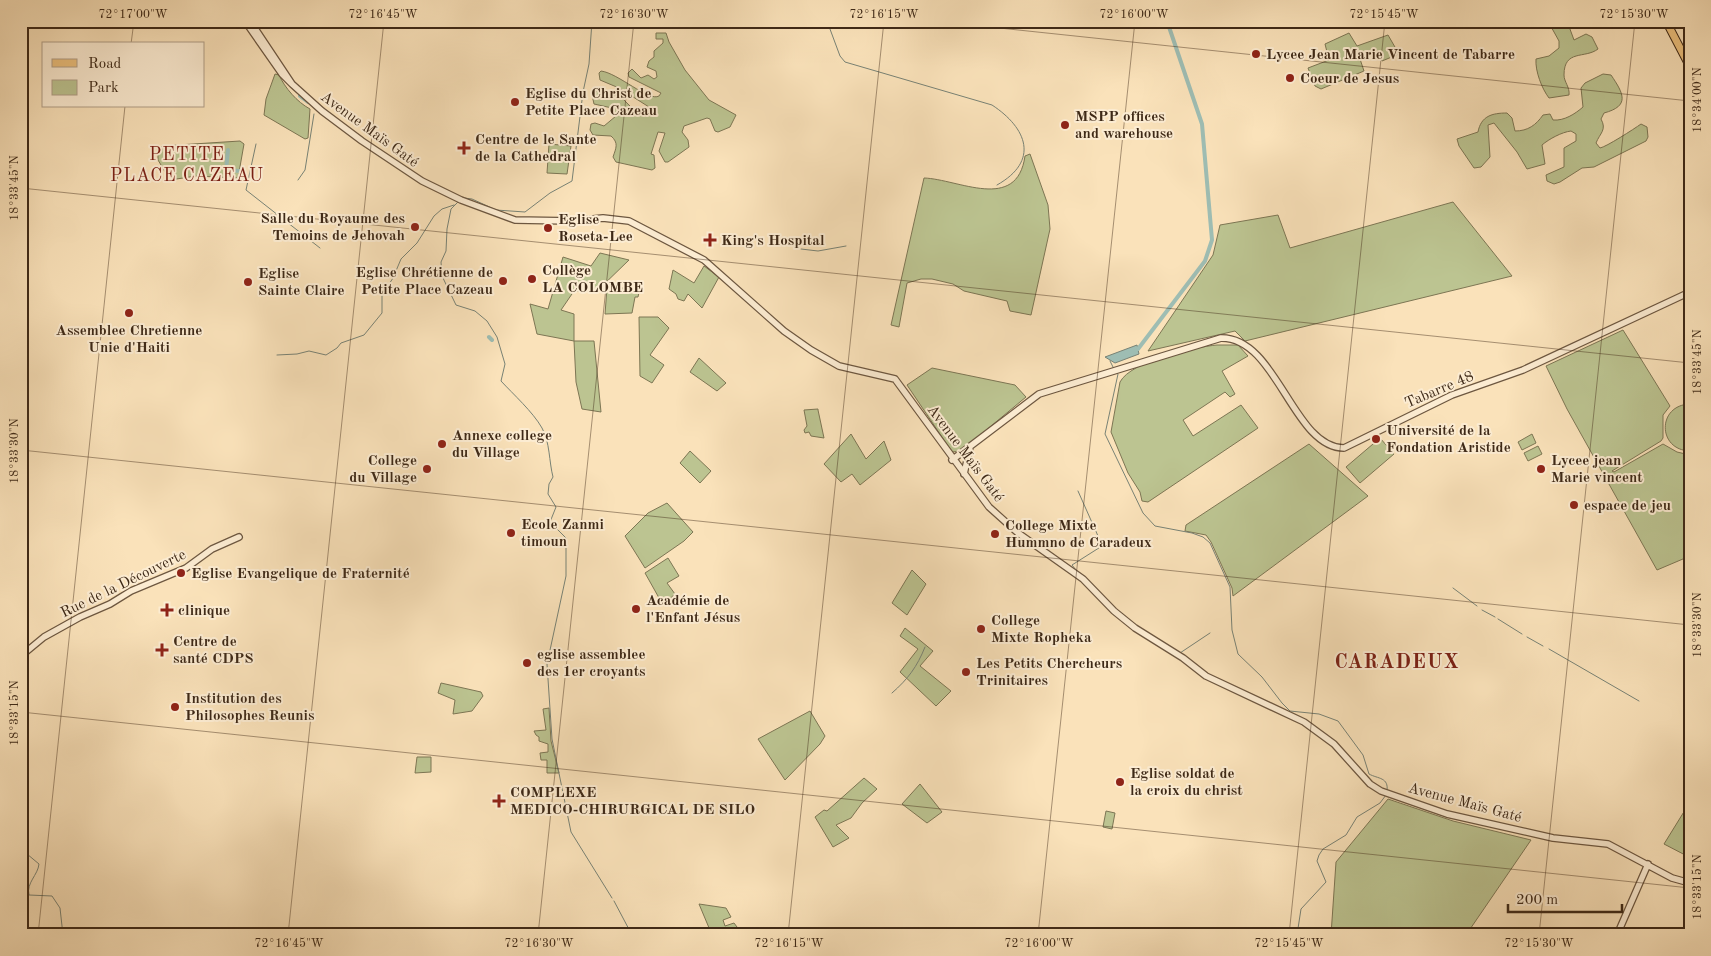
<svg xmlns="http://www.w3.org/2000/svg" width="1711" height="956" font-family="'Old Standard TT',serif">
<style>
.green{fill:#bcc491;stroke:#7d7654}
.water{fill:#9ebdb3;stroke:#788275}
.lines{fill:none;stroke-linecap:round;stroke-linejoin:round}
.stream{stroke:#788275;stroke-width:1}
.canal{stroke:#9ebdb3;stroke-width:4}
.minor-casing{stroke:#6d5740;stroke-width:8}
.major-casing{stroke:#3e2917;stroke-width:9}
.minor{stroke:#fcecd2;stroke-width:5.5}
.major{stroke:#edc17d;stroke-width:7}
.ticks{fill:none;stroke:#3e2917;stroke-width:1;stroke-opacity:0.45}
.poi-dot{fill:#8f2418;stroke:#fcecd2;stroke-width:2}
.labels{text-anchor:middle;stroke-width:4;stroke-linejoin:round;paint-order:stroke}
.poi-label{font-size:15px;font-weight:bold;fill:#3e2917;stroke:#fcecd2;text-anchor:start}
.street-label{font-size:15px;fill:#3e2917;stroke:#fcecd2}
.quarter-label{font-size:18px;letter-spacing:1px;fill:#7a1f14;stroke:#fcecd2}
.district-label{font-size:20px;font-weight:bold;letter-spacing:1px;fill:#7a1f14;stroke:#fcecd2}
.neatline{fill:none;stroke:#3e2917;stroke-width:2}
.ticks-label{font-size:12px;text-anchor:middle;fill:#3e2917}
</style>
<rect width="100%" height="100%" fill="#fae2ba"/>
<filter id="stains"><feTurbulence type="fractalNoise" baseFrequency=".004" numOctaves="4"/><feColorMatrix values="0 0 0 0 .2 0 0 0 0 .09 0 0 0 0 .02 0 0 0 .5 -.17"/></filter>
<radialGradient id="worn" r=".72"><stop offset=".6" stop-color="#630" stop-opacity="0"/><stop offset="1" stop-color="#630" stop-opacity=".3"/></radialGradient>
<path class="green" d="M 1553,21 L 1567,21 L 1574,40 L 1586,34 L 1592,37 L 1598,49 C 1585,59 1564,49 1564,75 C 1564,82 1570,87 1569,95 L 1549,98 C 1542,89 1535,71 1536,59 L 1549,56 L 1559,48 L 1559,41 L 1549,23 Z
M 656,33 L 666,33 L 669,42 L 685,70 L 709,100 L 736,115 L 730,127 L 718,132 L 715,131 L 710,119 L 707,118 L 684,126 L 682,132 L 688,140 L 689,147 L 668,162 L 665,162 L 659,151 L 665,133 L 658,132 L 651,154 L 654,155 L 655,168 L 652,170 L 616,162 L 613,157 C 616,148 619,143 611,136 L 593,135 L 590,130 L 591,124 L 595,123 L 604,126 L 616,116 L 612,108 L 594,104 L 592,95 L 600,89 L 622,98 L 639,115 L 645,115 L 650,110 L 649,107 L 619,88 L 600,80 L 599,73 L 601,71 C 618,73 649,102 659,96 L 661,93 L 629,77 L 628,73 L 632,69 L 641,78 L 648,75 L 654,79 L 657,77 L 656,71 L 647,67 L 649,61 L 654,57 L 654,51 L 663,43 L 663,39 L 656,39 Z
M 1349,33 L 1357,46 L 1388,35 L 1399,54 L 1382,61 L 1376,53 L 1363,55 L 1360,59 L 1364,71 L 1321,89 L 1315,86 L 1308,68 L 1329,60 L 1325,44 Z
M 275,74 L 279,75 C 285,88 297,102 310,109 L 308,138 L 305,139 L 264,115 L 266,99 Z
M 1603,74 L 1611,75 C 1624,94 1630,106 1604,113 L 1601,119 C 1607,130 1600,133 1596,143 L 1600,148 C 1606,147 1634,129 1641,124 L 1647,127 L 1648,137 L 1646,141 L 1594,167 L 1582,168 L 1560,182 L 1554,184 L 1547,181 L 1546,175 L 1564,167 L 1564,148 L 1576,141 L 1576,134 L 1571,131 C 1562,132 1549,139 1542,145 L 1545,164 L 1527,169 L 1517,152 L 1494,123 L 1488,125 L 1490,157 L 1481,167 L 1474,168 L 1459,146 L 1457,139 L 1478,132 C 1481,116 1492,113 1507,113 L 1512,118 L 1515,131 C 1528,131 1536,125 1543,115 L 1550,114 L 1553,120 C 1564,121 1575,114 1583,107 L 1581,88 L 1585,83 Z
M 240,141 L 244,144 L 238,178 L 196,176 L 170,180 L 158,160 L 158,150 L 162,146 Z
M 549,144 L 571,146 L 567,174 L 547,173 Z
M 1030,154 L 1048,205 L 1050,229 L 1031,315 L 1010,311 L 1007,301 L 964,291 L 953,284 L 932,279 L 921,279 L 907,283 L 899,327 L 891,325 L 924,178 C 958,179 1017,213 1025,156 Z
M 1453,202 L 1512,276 L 1245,341 L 1235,331 L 1148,351 L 1213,255 L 1220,225 L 1278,215 L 1290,248 Z
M 600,253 L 629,260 L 597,291 L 574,291 L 561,310 L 574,314 L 574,341 L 594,341 L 601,412 L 582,409 L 576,382 L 574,341 L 537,334 L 530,304 L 548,309 L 563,257 L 591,266 Z
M 704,266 L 719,277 L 702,308 L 688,294 L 684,301 L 678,299 L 676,294 L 669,289 L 673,270 L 694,283 Z
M 607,288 L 640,288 L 638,297 L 635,297 L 632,313 L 605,314 Z
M 639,317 L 658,317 L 669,328 L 650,355 L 664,365 L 652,383 L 640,376 Z
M 1623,330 L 1670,406 L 1663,415 L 1663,438 L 1661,441 L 1612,471 L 1614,472 L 1663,444 L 1677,452 L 1690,455 L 1690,556 L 1657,570 L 1567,409 L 1546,366 Z
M 1217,345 L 1238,345 L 1248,356 L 1222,371 L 1235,394 L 1230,397 L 1225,392 L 1183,420 L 1193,436 L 1241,405 L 1258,428 L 1148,502 L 1142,501 L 1140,492 L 1128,473 L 1111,432 L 1120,382 C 1131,361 1194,347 1217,345 Z
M 699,358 L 726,383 L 717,391 L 690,372 Z
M 932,368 L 1015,385 L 1026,397 L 961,451 L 952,452 L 907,385 Z
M 1690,404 L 1690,451 C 1657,450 1657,405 1690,404 Z
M 818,409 L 818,410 L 824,438 L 811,436 L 809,432 L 805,433 L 804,430 L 807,426 L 804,410 Z
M 851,434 L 866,459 L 884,441 L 891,460 L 860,485 L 852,474 L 841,482 L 824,464 Z
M 1532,434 L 1536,443 L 1522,450 L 1518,442 Z
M 1380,438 L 1394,454 L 1360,483 L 1346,467 Z
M 1309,444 L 1368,496 L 1233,596 L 1232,588 L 1211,542 L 1206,535 L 1185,531 L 1186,525 Z
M 1538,446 L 1542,454 L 1528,461 L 1524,453 Z
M 690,451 L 711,471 L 700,483 L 680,463 Z
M 667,503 L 693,532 L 684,541 L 645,568 L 625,536 L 648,513 Z
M 668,558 L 679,576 L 667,583 L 675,594 L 663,605 L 645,573 Z
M 912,570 L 926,584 L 907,615 L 892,603 Z
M 905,628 L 933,651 L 920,666 L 951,691 L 936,706 L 900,672 L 918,649 L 900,636 Z
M 441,683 L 481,692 L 483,696 L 472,711 L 453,714 L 455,700 L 438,693 Z
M 549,708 L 551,741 L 559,773 L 547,773 L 547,760 L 541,760 L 540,753 L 548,752 L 548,744 L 539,741 L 539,737 L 536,735 L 534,731 L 546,730 L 543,709 Z
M 810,711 L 825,736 L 820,744 L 785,780 L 758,739 Z
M 417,757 L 431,757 L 431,772 L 415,773 Z
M 864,778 L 877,789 L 862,803 L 851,818 L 836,825 L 849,838 L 833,847 L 815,817 L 824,810 L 827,811 Z
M 920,784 L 942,812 L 927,823 L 902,804 Z
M 1388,799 L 1453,821 L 1531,840 L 1466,935 L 1331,935 L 1336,862 Z
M 1690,802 L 1690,856 L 1689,857 L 1664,844 Z
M 1106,811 L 1115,813 L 1112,829 L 1103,827 Z
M 699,904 L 726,908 L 731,917 L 723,920 L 725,926 L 734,923 L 737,927 L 720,933 L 721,935 L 712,935 Z"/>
<path class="water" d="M 1137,345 L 1139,354 L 1115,363 L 1105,357 Z"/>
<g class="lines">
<path class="stream" d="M 827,21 L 840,56 L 845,62 L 992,105 C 1027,128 1040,161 997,185
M 256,144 L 246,190 L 320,248
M 298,180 L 305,170 L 314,114
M 464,198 L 472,199 L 496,210 L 525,212 L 550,193 L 572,181 L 583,92 L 589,64 L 592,21
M 459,201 L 451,209 L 447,229 L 446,251 L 441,262 L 442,276 L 456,305 L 475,311 L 487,321 L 497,337 L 505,364 L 501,381 C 513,394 533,412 542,428 C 550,442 549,462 553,477 L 549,484 L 548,494 L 556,507 L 550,522 L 566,538 L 566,576 L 547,664 L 552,739 L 571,832 L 612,898
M 801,249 L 818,251 L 846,246
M 277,355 L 297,354 L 309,351 L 326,355 L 337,348 L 341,343 L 364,335 L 382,313 L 382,295 L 393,278 L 401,259 L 417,243 L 434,216 L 442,209 L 454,205
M 1110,361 L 1114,369
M 1116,372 L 1118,374 L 1105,434 L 1143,513 L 1155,526 L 1192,533 L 1203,537 L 1210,543 L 1230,587 L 1232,630 L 1238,654 L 1262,677 L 1282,703 L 1290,711 L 1319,714 L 1338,721 L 1363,755 L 1369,774 C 1378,779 1389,777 1387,791
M 1078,491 L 1102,545
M 1076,570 L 1072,565 L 1102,546
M 1453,588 L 1477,606
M 1482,610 L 1495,617
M 1498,619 L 1522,634
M 1527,637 L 1543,646
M 1549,649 L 1639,701
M 1180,653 L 1210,633
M 892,693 C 908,679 917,667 925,647
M 21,849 L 39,864 C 38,875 26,883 29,895 L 52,896 L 60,908 L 63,935
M 614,901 L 632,935
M 1297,935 L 1301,909 L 1326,882 L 1317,861 L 1319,855 L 1323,849 L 1346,835 L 1357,817 L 1380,803 L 1386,795"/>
<path class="canal" d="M 300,96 L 308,102
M 228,150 L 226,170 L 240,171
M 489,337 L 492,340
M 1138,349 L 1205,261 L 1212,240 L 1202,124 L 1167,21"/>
<g class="minor-casing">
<path id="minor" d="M 245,21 L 282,74 L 292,84 L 250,21
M 292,84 L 322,111 L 362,141 L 422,181 L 461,200 L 515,220 L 573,221 L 603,218 L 629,221 L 704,260 L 784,331 L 811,350 L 839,366 L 895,379 L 989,507 L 1018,533 L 1083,579 L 1114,611 L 1135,628 L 1183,658 L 1206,676 L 1304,722 L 1334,744 L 1370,784 L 1381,791 L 1447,814 L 1553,838 L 1608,844 L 1672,878 L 1690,883
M 952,460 L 1039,394 L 1221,338 C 1277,337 1293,448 1344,448 L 1452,395 L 1523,370 L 1690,292
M 964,474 L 970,447
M 21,656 L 44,637 L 80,617 L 110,604 L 131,591 L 186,568 L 212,549 L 239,537
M 1617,935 L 1648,864"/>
</g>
<g class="major-casing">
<path id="major" d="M 1666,21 L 1690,67"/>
</g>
<use href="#minor" class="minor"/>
<use href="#major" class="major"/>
</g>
<path class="ticks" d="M 933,21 L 1690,101M 131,44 L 134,21M 21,188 L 1690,363M 21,450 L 1690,625M 21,712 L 1690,888M 38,935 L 125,106M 288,935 L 384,21M 538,935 L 634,21M 788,935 L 884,21M 1038,935 L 1135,21M 1289,935 L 1385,21M 1539,935 L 1635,21"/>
<g class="poi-dot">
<circle cx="1256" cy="54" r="5"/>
<circle cx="1290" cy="78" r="5"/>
<circle cx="515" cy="102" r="5"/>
<circle cx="1065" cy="125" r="5"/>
<path d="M461.5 140.5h5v5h5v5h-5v5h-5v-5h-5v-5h5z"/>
<circle cx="415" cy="227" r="5"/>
<circle cx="548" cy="228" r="5"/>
<path d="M707.5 232.5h5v5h5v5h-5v5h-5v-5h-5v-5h5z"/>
<circle cx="532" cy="279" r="5"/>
<circle cx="503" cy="281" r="5"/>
<circle cx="248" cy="282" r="5"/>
<circle cx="129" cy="313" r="5"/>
<circle cx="1376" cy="439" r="5"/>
<circle cx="442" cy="444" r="5"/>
<circle cx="427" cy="469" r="5"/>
<circle cx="1541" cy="469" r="5"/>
<circle cx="1574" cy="505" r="5"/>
<circle cx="511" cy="533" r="5"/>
<circle cx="995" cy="534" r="5"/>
<circle cx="181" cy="573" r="5"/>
<circle cx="636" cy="609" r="5"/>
<path d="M164.5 602.5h5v5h5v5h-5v5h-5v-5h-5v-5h5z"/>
<circle cx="981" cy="629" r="5"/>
<path d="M159.5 642.5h5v5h5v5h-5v5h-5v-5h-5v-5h5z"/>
<circle cx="527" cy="663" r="5"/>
<circle cx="966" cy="672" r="5"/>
<circle cx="175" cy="707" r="5"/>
<circle cx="1120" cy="782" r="5"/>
<path d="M496.5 793.5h5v5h5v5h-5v5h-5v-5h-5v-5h5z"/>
</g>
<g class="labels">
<g class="poi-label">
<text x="1266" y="59">Lycee Jean Marie Vincent de Tabarre</text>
<text x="1300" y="83">Coeur de Jesus</text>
<text x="525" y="98">Eglise du Christ de<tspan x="525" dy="17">Petite Place Cazeau</tspan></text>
<text x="1075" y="121">MSPP offices<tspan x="1075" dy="17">and warehouse</tspan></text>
<text x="475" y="144">Centre de le Sante<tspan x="475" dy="17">de la Cathedral</tspan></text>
<text x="405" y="223" text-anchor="end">Salle du Royaume des<tspan x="405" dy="17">Temoins de Jehovah</tspan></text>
<text x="558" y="224">Eglise<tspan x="558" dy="17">Roseta-Lee</tspan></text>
<text x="721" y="245">King's Hospital</text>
<text x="542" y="275">Collège<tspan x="542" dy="17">LA COLOMBE</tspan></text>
<text x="493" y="277" text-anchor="end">Eglise Chrétienne de<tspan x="493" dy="17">Petite Place Cazeau</tspan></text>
<text x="258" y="278">Eglise<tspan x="258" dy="17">Sainte Claire</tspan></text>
<text x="129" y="335" text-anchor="middle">Assemblee Chretienne<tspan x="129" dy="17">Unie d'Haiti</tspan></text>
<text x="1386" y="435">Université de la<tspan x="1386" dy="17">Fondation Aristide</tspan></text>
<text x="452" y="440">Annexe college<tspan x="452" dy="17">du Village</tspan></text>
<text x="417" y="465" text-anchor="end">College<tspan x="417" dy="17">du Village</tspan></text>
<text x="1551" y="465">Lycee jean<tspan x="1551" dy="17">Marie vincent</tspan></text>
<text x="1584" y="510">espace de jeu</text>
<text x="521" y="529">Ecole Zanmi<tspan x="521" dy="17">timoun</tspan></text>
<text x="1005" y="530">College Mixte<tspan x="1005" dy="17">Hummno de Caradeux</tspan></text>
<text x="191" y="578">Eglise Evangelique de Fraternité</text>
<text x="646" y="605">Académie de<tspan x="646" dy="17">l'Enfant Jésus</tspan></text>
<text x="178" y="615">clinique</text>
<text x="991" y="625">College<tspan x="991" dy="17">Mixte Ropheka</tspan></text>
<text x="173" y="646">Centre de<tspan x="173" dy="17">santé CDPS</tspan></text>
<text x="537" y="659">eglise assemblee<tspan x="537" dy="17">des 1er croyants</tspan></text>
<text x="976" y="668">Les Petits Chercheurs<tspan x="976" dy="17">Trinitaires</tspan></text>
<text x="185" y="703">Institution des<tspan x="185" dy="17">Philosophes Reunis</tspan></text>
<text x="1130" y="778">Eglise soldat de<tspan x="1130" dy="17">la croix du christ</tspan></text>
<text x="510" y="797">COMPLEXE<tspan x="510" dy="17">MEDICO-CHIRURGICAL DE SILO</tspan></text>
</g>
<g class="street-label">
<text transform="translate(370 129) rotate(36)" y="5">Avenue Maïs Gaté</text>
<text transform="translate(1439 389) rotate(-23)" y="5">Tabarre 48</text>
<text transform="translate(966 453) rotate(53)" y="5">Avenue Maïs Gaté</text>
<text transform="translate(123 583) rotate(-26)" y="5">Rue de la Découverte</text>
<text transform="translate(1465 802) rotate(15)" y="5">Avenue Maïs Gaté</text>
</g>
<g class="quarter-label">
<text x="187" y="160">PETITE<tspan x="187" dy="21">PLACE CAZEAU</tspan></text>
</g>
<g class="district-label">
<text x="1397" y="668">CARADEUX</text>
</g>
</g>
<rect width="1711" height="956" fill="none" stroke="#fae2ba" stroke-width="55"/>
<rect x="42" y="42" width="162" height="65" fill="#fcecd2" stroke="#b09e87"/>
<rect x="52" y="59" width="25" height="8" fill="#edc17d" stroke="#b09e87"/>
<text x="88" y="68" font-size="15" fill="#3e2917">Road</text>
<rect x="52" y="80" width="25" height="15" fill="#bcc491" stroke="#b09e87"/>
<text x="88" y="92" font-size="15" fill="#3e2917">Park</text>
<path d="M1508 904v8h114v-8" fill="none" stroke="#3e2917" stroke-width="2.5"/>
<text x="1516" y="904" font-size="15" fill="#3e2917" stroke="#fcecd2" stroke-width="4" paint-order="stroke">200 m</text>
<rect x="28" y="28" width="1656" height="900" class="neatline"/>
<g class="ticks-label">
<text x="133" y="18">72°17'00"W</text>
<text x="383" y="18">72°16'45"W</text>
<text x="634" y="18">72°16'30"W</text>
<text x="884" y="18">72°16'15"W</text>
<text x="1134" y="18">72°16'00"W</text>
<text x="1384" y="18">72°15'45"W</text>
<text x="1634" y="18">72°15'30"W</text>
<text transform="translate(1697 100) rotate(-90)" y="4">18°34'00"N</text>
<text transform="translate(14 188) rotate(-90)" y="4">18°33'45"N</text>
<text transform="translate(1697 362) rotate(-90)" y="4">18°33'45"N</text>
<text transform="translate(14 451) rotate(-90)" y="4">18°33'30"N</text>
<text transform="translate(1697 625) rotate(-90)" y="4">18°33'30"N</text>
<text transform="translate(14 713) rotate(-90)" y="4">18°33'15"N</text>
<text transform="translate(1697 887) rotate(-90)" y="4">18°33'15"N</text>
<text x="289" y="947">72°16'45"W</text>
<text x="539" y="947">72°16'30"W</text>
<text x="789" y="947">72°16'15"W</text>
<text x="1039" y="947">72°16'00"W</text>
<text x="1289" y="947">72°15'45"W</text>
<text x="1539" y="947">72°15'30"W</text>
</g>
<rect width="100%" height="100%" filter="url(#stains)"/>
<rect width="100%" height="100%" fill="url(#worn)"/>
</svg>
